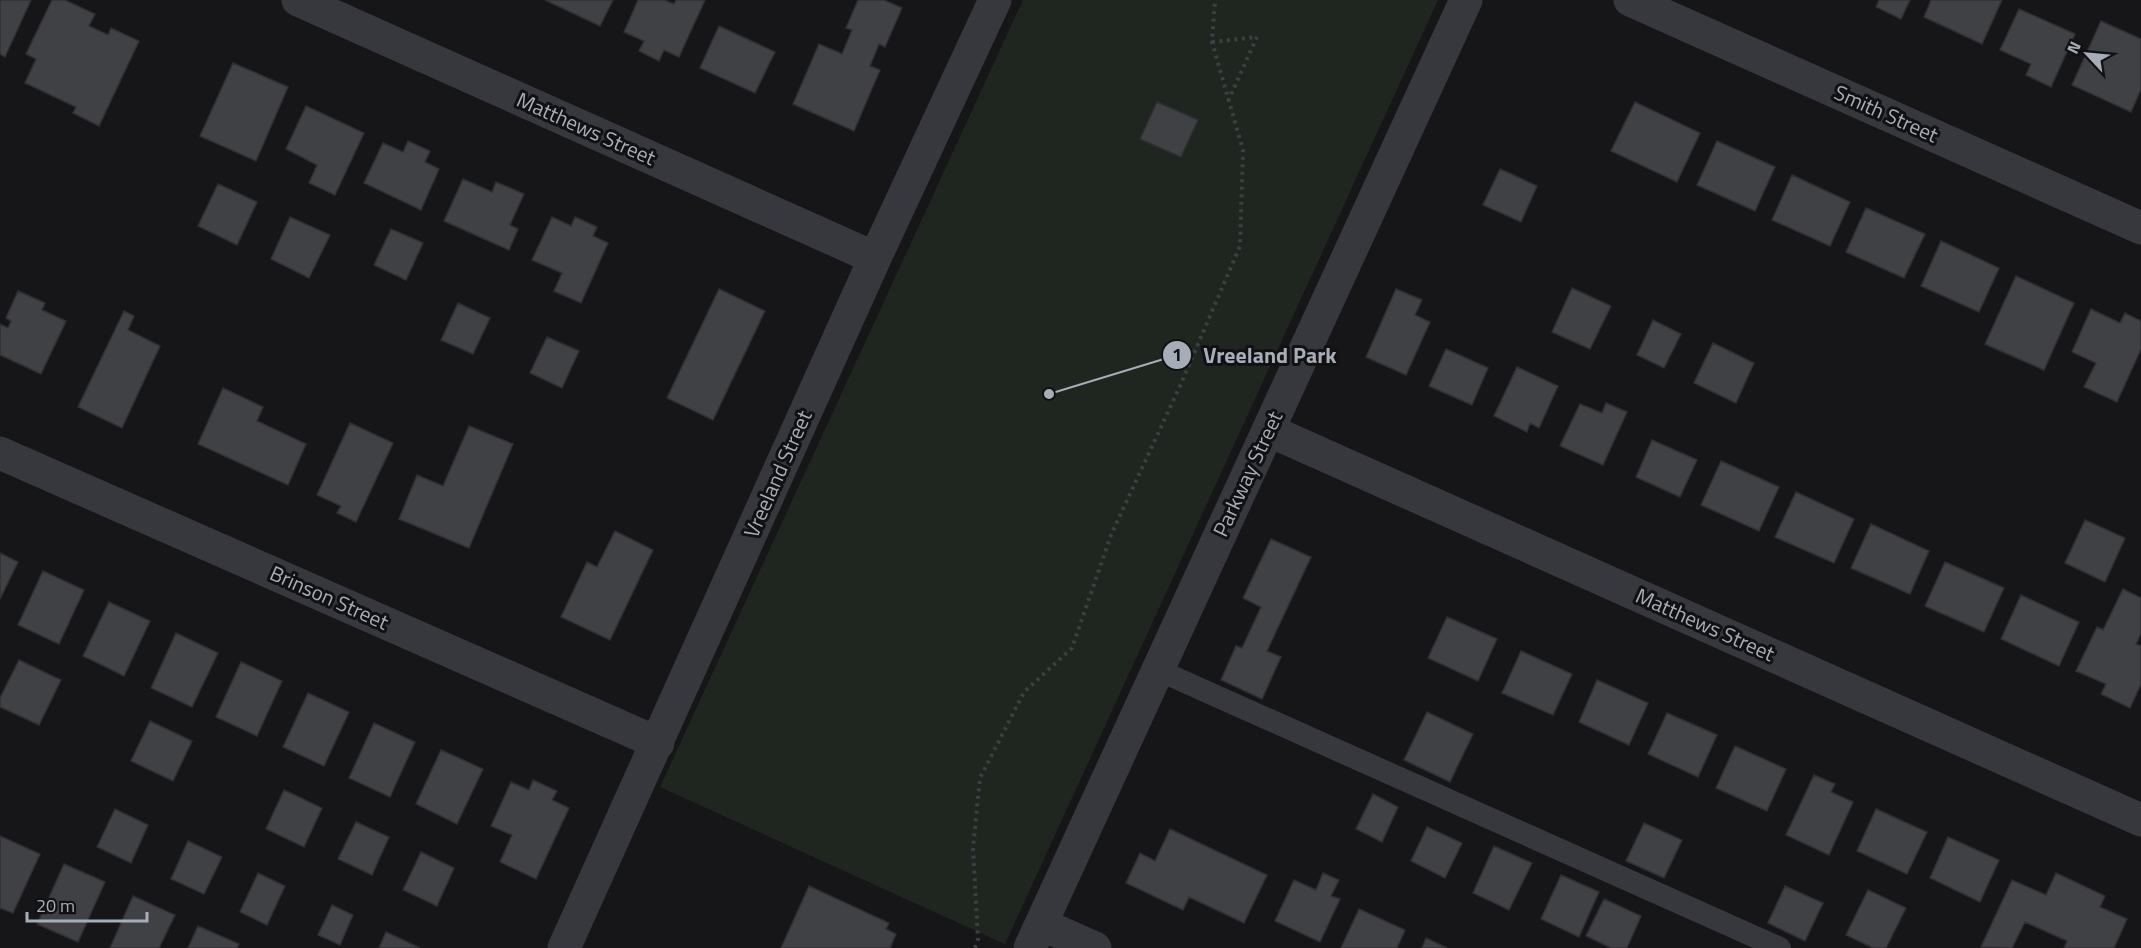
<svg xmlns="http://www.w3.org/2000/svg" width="2141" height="948" font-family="'Titillium Web',sans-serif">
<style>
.green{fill:#1e261f}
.building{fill:#404145;stroke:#303034;stroke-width:1.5}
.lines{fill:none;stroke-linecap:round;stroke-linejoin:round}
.path{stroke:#3d3f44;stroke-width:4;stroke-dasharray:3 4.5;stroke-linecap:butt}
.service{stroke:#37383d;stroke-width:22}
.minor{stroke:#37383d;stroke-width:33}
.labels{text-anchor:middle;stroke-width:6;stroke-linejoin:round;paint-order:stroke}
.street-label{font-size:21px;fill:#a7adb8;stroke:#111113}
.leader{fill:none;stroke:#a7adb8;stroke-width:2}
.callout-dot{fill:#a7adb8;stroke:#111113;stroke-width:2}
.mark-label{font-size:18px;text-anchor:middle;font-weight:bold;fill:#111}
.callout-label{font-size:22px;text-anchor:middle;font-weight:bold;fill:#a7adb8;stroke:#111113;stroke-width:6;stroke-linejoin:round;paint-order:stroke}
</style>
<rect width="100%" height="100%" fill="#161618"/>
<path class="green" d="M 1023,0 L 1438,0 L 1005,944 L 660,787 Z"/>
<path class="building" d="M 0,0 L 31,0 L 5,57 L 0,54 Z
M 52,0 L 65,0 L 95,14 L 89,26 L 108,35 L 111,28 L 139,41 L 99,126 L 73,113 L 76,107 L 25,83 L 36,59 L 26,54 Z
M 545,0 L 613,0 L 600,26 Z
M 638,0 L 664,0 L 674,4 L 676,0 L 705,0 L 679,57 L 664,50 L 659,61 L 639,51 L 644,41 L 624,32 Z
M 858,0 L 884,0 L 902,8 L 885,47 L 879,44 L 870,66 L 880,70 L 854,131 L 793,104 L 819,44 L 842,54 L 852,30 L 846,28 Z
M 1879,0 L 1910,0 L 1901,19 L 1876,7 Z
M 1931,0 L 2002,0 L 1982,44 L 1924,17 Z
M 2019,9 L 2075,34 L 2051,87 L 2026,75 L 2031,64 L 2000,50 Z
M 2101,21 L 2141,39 L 2141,89 L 2131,112 L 2072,85 Z
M 719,26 L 775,52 L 755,93 L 700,68 Z
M 233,63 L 288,87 L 256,161 L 200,136 Z
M 1157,102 L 1198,120 L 1181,157 L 1140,139 Z
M 1635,102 L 1700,133 L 1677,182 L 1611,151 Z
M 306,106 L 364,133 L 335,195 L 309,183 L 317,165 L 286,149 Z
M 408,141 L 430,151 L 425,162 L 439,169 L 421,210 L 364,183 L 383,143 L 403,152 Z
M 1717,141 L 1775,167 L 1755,211 L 1697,185 Z
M 1500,169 L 1537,186 L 1521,222 L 1483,205 Z
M 1792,175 L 1850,202 L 1830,246 L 1772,220 Z
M 463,179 L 492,192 L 496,182 L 524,194 L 510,225 L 518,229 L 509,250 L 444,221 Z
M 218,184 L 257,202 L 237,245 L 198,226 Z
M 1866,208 L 1925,234 L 1904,278 L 1846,252 Z
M 290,217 L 330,235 L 309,278 L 271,259 Z
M 552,217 L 571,226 L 575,217 L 597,227 L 593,236 L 608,243 L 581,303 L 554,291 L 562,273 L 532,260 Z
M 391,229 L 423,243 L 406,280 L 374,265 Z
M 1941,241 L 1999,268 L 1979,312 L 1921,286 Z
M 2016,276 L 2074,303 L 2044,370 L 1985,344 Z
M 1572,288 L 1611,306 L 1590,349 L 1552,332 Z
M 719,289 L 765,311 L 713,420 L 667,398 Z
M 1396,289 L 1422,300 L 1415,315 L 1430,322 L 1406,375 L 1366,357 Z
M 18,291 L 45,303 L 42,310 L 66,321 L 41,374 L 0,355 L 0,324 L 8,328 L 11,321 L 6,318 Z
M 458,303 L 490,318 L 473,354 L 441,340 Z
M 2091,309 L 2120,323 L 2125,313 L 2141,321 L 2141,349 L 2117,402 L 2084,387 L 2096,363 L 2072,352 Z
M 124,311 L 134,316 L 128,330 L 160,346 L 122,428 L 78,407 Z
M 1653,320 L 1681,334 L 1664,368 L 1637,355 Z
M 547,337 L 579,351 L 562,388 L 530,373 Z
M 1713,343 L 1754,363 L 1736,403 L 1694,383 Z
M 1446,349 L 1488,368 L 1472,405 L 1429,386 Z
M 1517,367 L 1558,386 L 1539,428 L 1530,423 L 1527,432 L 1494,416 Z
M 223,388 L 263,407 L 257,421 L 306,444 L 288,485 L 198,444 Z
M 1606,403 L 1627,412 L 1603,465 L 1560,446 L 1580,404 L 1602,413 Z
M 350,423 L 393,443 L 356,522 L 337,513 L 341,506 L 317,495 Z
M 469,426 L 513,444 L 469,548 L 399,519 L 417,475 L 443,486 Z
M 1652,440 L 1697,460 L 1680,497 L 1636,477 Z
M 1721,461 L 1779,487 L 1759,531 L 1701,505 Z
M 1796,492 L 1854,519 L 1834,563 L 1775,537 Z
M 2085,520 L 2125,538 L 2105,582 L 2065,563 Z
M 1871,524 L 1929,551 L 1910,594 L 1851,568 Z
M 615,531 L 653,550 L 610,640 L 561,617 L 587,562 L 597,567 Z
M 1271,539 L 1311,557 L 1267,651 L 1281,657 L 1262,699 L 1221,680 L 1236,646 L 1242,648 L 1261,607 L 1243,598 Z
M 0,553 L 18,562 L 0,599 Z
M 1945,562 L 2004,588 L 1984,632 L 1925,606 Z
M 43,571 L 84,590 L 59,644 L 18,625 Z
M 2123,589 L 2141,598 L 2141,633 L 2136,644 L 2141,646 L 2141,684 L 2130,708 L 2101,694 L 2106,684 L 2076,671 L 2097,627 L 2103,630 Z
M 2021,595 L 2079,622 L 2059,666 L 2001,639 Z
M 109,602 L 150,621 L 124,676 L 83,656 Z
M 1447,617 L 1497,639 L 1478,681 L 1428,658 Z
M 176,633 L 218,653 L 192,707 L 151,688 Z
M 1521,651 L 1572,674 L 1553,715 L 1502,693 Z
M 19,660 L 61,680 L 39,725 L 0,707 L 0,698 Z
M 241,662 L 282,681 L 257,736 L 216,717 Z
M 1597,680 L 1648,703 L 1629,745 L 1579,722 Z
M 308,693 L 349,712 L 324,766 L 283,747 Z
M 1427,712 L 1473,734 L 1450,782 L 1404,760 Z
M 1667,713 L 1717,735 L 1698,777 L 1648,754 Z
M 150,721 L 192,741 L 173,781 L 131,761 Z
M 374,723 L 415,742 L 390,797 L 349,778 Z
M 1735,746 L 1786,769 L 1767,811 L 1716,788 Z
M 441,750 L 483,769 L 457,824 L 416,804 Z
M 1814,775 L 1835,784 L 1831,792 L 1853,802 L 1829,855 L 1786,835 Z
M 533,780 L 557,791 L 552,800 L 569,808 L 536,879 L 500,862 L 512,835 L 491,826 L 511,782 L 529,790 Z
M 284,790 L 322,808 L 304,847 L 266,829 Z
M 1373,794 L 1398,807 L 1382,842 L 1356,829 Z
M 115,809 L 148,825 L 131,863 L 97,847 Z
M 1876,809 L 1927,832 L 1907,874 L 1857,851 Z
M 356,822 L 389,837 L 372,875 L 338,859 Z
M 1644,823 L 1682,840 L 1664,878 L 1626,861 Z
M 1427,827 L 1462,843 L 1445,878 L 1411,861 Z
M 1170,829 L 1267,875 L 1244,923 L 1189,897 L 1183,910 L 1126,883 L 1140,853 L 1155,861 Z
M 0,836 L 40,854 L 13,913 L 0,908 Z
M 1948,837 L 1999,860 L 1980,902 L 1930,878 Z
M 188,841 L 222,857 L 204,894 L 171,879 Z
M 1494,846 L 1532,863 L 1509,910 L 1473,893 Z
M 421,852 L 454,868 L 437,906 L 403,890 Z
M 64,864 L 105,882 L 78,942 L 37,924 Z
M 258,873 L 285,886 L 267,925 L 240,912 Z
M 1323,873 L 1339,880 L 1331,896 L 1340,899 L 1320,942 L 1275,921 L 1294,880 L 1316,890 Z
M 2056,873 L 2105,896 L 2100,907 L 2127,919 L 2114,948 L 2064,948 L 2067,941 L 2025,922 L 2012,948 L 1981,947 L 2012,880 L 2046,895 Z
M 1561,875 L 1599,892 L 1579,937 L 1541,919 Z
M 809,886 L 889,923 L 886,929 L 896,934 L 890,948 L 781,948 Z
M 1785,886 L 1823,903 L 1805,941 L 1768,923 Z
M 1868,890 L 1906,908 L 1886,948 L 1873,948 L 1846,935 Z
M 133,896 L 175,915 L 159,948 L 110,948 Z
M 1604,899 L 1641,916 L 1627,948 L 1611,948 L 1586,936 Z
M 332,905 L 353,915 L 340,945 L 318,935 Z
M 1359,909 L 1405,930 L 1397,948 L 1341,948 Z
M 198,926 L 239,944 L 237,948 L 188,948 Z
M 386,932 L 420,948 L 379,948 Z
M 1426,938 L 1447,948 L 1422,948 Z"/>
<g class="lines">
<path class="path" d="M 1212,42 L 1257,37
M 1228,101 L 1257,37
M 975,948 L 978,939 L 973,848 L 980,778 L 1024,692 L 1072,648 L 1111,535 L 1180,386 L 1240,246 L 1243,150 L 1212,42 L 1215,0"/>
<path class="service" d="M 1158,670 L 1780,948"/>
<path class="minor" d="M 298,0 L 875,258
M 1630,0 L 2141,228
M 1268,430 L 2141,820
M 0,453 L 658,743
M 1041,924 L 1095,948
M 564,948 L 875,258 L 995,0
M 1030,948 L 1466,0"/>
</g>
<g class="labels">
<g class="street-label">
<text transform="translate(1886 114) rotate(24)" y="7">Smith Street</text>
<text transform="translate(586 129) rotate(24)" y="7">Matthews Street</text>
<text transform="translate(778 474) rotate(-66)" y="7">Vreeland Street</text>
<text transform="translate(1248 474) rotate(-65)" y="7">Parkway Street</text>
<text transform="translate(329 598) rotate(24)" y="7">Brinson Street</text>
<text transform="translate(1705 625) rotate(24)" y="7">Matthews Street</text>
</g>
</g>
<path class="leader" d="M1049 394L1177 355"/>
<g class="callout-dot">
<circle cx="1049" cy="394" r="6"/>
<circle cx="1177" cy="355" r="15"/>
</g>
<g class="mark-label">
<text x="1177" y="361">1</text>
</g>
<g class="callout-label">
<text x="1270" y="363">Vreeland Park</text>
</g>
<g transform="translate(2087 54) rotate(296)" stroke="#111113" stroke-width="4.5" paint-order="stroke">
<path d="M0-4.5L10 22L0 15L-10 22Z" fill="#a7adb8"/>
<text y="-9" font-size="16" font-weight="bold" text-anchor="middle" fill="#a7adb8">N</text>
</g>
<path d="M27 912v9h120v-9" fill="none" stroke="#a7adb8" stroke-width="3"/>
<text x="36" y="912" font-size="18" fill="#a7adb8" stroke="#111113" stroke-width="4.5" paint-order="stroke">20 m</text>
</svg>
